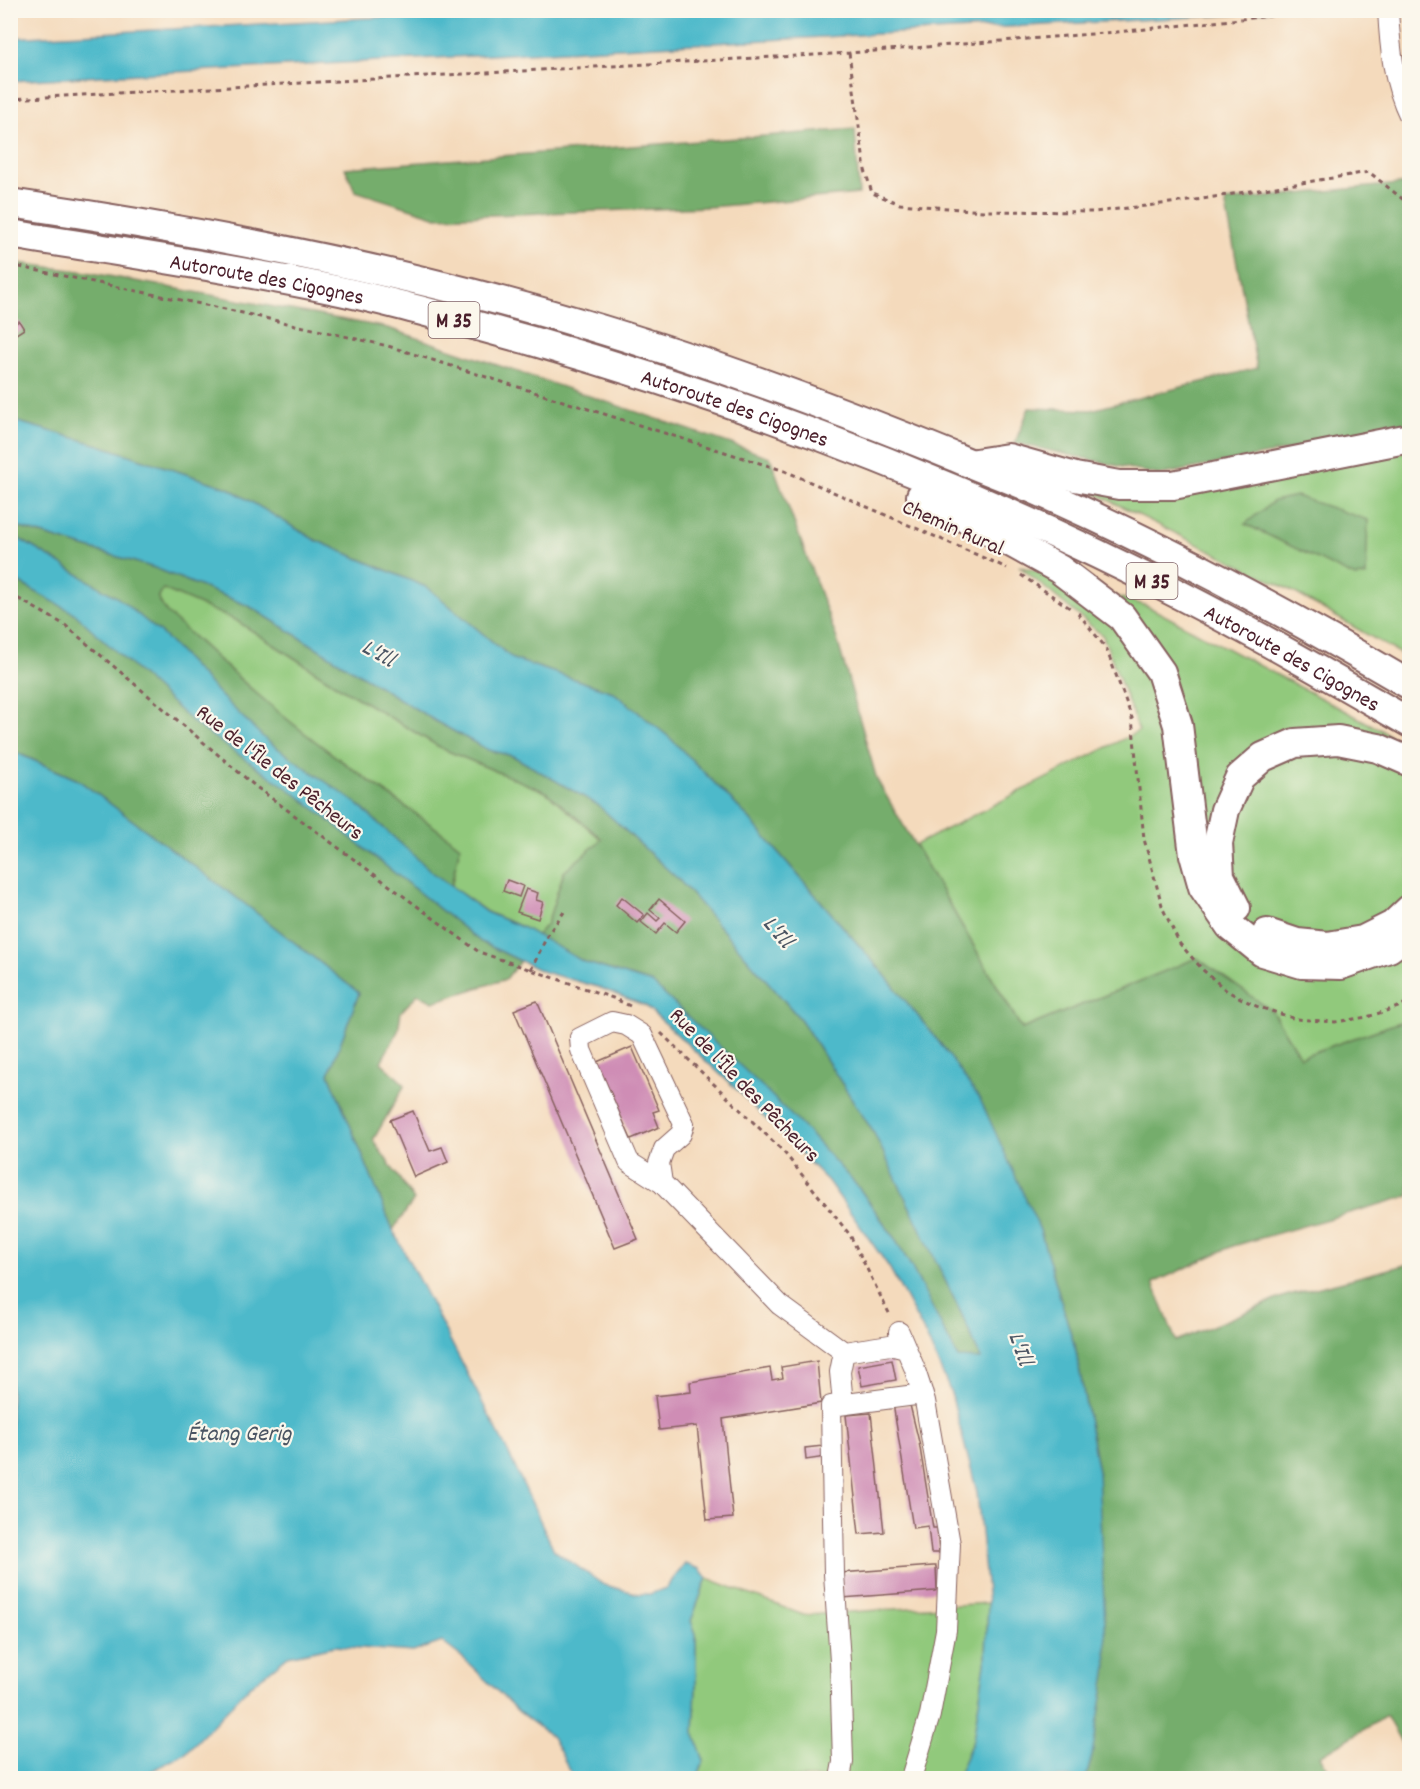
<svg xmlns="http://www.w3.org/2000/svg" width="1420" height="1789" font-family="Dekko,sans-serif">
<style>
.green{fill:#91c97c;stroke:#6e7454;stroke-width:1.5}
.forest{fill:#74ad6c;stroke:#5f664c;stroke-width:1.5}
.water{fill:#4eb9ca;stroke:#4c6c7a;stroke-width:1.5}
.building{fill:#cf8db5}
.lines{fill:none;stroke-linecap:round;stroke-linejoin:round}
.minor-casing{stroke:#86605e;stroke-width:22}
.highway-casing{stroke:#86605e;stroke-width:32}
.path{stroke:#86605e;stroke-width:3;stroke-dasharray:4.5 4.5;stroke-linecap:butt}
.minor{stroke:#fff;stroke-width:20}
.highway{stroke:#fff;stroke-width:28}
.labels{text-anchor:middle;stroke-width:4.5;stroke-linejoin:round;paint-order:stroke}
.shield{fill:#fbf7ec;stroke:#7f6065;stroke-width:1.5}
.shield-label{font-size:21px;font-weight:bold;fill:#4a1f2b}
.street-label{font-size:22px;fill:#4a1f2b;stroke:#fbf7ec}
.water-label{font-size:24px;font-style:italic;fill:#4b5563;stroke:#fbf7ec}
</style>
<rect width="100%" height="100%" fill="#fbf7ec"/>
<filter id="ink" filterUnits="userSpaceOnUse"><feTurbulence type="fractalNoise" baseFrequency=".0167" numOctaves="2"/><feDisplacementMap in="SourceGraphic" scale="12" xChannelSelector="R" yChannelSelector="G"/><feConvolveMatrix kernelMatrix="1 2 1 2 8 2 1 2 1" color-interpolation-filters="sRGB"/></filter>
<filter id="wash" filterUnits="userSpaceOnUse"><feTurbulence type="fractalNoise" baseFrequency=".008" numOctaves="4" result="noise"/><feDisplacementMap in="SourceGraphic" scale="24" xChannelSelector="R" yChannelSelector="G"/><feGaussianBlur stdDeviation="1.35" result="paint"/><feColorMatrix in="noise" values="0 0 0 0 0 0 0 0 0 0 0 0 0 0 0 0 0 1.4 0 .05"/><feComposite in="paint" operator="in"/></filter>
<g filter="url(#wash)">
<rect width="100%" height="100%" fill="#f4dabc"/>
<path class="green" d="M 1409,451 L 1409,659 L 1292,591 L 1088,490 Z
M 1019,566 L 1147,606 L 1383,731 L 1409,752 L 1409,1019 L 1300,1057 L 1272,1011 L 1197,958 L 1022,1029 L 915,845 L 1139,731 L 1103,636 Z
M 163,588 L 237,621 L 341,688 L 443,749 L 546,792 L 602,840 L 564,872 L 547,924 L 536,936 L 524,928 L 487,912 L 451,886 L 460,846 C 414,811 365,779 319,744 C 265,704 216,657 166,613 L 158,598 Z
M 707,1578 L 803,1615 L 988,1603 L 986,1658 L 973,1740 L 957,1778 L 697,1778 L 704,1761 L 694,1733 L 696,1685 L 696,1634 L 691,1621 Z"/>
<path class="forest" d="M 855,129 L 859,194 L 709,207 L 437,217 L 355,191 L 345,168 Z
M 1409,183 L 1409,427 L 1159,475 L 1015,443 L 1029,408 L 1091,410 L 1257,368 L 1225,201 Z
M 10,262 L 87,272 L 388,328 L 770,457 L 837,639 L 877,780 L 1022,1029 L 1197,958 L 1272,1011 L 1300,1057 L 1409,1019 L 1409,1196 L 1233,1246 L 1153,1283 L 1176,1341 L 1285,1296 L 1409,1264 L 1409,1756 L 1386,1716 L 1320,1756 L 1332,1778 L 1086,1778 L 1092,1756 L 1098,1472 L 1076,1351 L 1040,1230 L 943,1047 L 883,973 L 745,814 L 669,737 L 613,692 L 513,659 L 428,588 L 315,540 L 228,488 L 99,445 L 11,420 Z
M 1296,496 L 1368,520 L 1366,576 L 1355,577 L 1245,524 L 1274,501 Z
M 10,525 L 155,568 L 249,606 L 437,722 L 488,750 L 513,756 L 598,805 L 680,881 L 801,1020 L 874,1133 L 962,1315 L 981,1359 L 958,1358 L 911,1266 L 893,1236 L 859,1188 L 808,1132 L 652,983 L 584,962 L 536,936 L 547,924 L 564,872 L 602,839 L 546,792 L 443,749 L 341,688 L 237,621 L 163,589 L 158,598 L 166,612 C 216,657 265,704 319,744 C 365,780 414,811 460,846 L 451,886 L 432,872 L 356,803 L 266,740 L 220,695 L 163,635 L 118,598 L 11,534 Z
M 11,578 L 74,613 L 196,725 L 296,794 L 481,942 L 520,961 L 506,979 L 433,1002 L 418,994 L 401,1012 L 398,1031 L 381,1062 L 405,1085 L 373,1140 L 414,1200 L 393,1230 L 329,1074 L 359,993 L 245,904 L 78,780 L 11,750 Z"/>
<path class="water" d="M 510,10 L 1271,10 L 1271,11 L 1229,15 L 11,81 L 11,38 Z
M 11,420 L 99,445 L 228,488 L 315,540 L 428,588 L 513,659 L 613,692 L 669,737 L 745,814 L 883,973 L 943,1047 L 981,1101 L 1040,1230 L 1076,1351 L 1098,1472 L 1107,1668 L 1092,1756 L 1086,1778 L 957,1778 L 973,1740 L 986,1658 L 988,1603 L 977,1492 L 951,1393 L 926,1336 L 889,1267 L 828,1181 L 733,1086 L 646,1006 L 598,987 L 544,972 L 481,942 L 296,794 L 196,725 L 74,613 L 11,578 L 11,534 L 118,598 L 163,635 L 220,695 L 266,740 L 356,803 L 432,872 L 486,912 L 524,928 L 584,962 L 652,983 L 764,1088 L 808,1132 L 859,1188 L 893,1236 L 911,1266 L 958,1358 L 981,1359 L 962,1315 L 874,1133 L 801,1020 L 680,881 L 598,805 L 513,756 L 488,750 L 437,722 L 249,606 L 155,568 L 11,525 Z
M 10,750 L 78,780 L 245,904 L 359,993 L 329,1074 L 393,1230 L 508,1452 L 554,1550 L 604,1585 L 639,1594 L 650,1594 L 666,1588 L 685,1564 L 700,1569 L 707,1578 L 691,1621 L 696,1634 L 696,1685 L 694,1732 L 704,1761 L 697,1778 L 574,1778 L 552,1737 L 519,1712 L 463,1658 L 442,1642 L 413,1652 L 335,1646 L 288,1656 L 248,1688 L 186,1753 L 138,1778 L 11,1778 Z"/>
<g id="blocks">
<path class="building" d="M 19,321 L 24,329 L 10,338 L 10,327 Z
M 507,880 L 523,886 L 519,897 L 503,891 Z
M 526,889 L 538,893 L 536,900 L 543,902 L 538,919 L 517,912 Z
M 622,897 L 644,915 L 637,923 L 616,905 Z
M 659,899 L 685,921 L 676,932 L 665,923 L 656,934 L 641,922 L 648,913 L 657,921 L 660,918 L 650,910 Z
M 537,1001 L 638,1239 L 615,1248 L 514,1010 Z
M 632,1047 L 659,1110 L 653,1112 L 659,1127 L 631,1139 L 597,1062 Z
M 413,1111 L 430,1151 L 442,1147 L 448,1162 L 414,1177 L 390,1120 Z
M 892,1360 L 896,1380 L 862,1386 L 858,1366 Z
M 817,1361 L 821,1403 L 723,1419 L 733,1518 L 707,1520 L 697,1426 L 659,1430 L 655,1396 L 691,1392 L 690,1382 L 770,1368 L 772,1380 L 783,1378 L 781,1367 Z
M 910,1405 L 919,1442 L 933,1528 L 937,1528 L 939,1553 L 931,1553 L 928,1526 L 913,1528 L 894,1410 L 894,1407 Z
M 871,1413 L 884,1532 L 859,1534 L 846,1415 Z
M 823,1446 L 826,1457 L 806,1460 L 805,1448 Z
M 933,1566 L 936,1566 L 937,1589 L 935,1591 L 842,1598 L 840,1573 Z"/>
</g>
</g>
<g filter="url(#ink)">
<use href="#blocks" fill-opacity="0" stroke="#86605e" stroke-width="1.5"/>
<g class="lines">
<g class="minor-casing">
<path id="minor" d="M 1388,10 C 1390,48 1393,82 1410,117
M 662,1183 L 629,1162 L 581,1050 L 580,1038 L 612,1022 L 626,1025 L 642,1035 L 684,1124 L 681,1134 L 664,1149 L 659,1163 L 662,1183 L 780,1305 L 844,1352 L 890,1345 L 906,1349
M 899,1332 L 914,1367 L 925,1401 L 950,1544 L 946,1630 L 930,1715 L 911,1778
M 843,1404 L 840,1372 L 844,1352
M 840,1778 L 843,1762 L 840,1661 L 834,1574 L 831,1406 L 923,1394"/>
</g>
<g class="highway-casing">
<g id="highway">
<path d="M 10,203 C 210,232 410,271 603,330 C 722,366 839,410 955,457 C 980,468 1006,477 1031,488 C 1162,545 1287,613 1410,685"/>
<path id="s1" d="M 10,234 C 114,251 218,266 321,287 C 392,301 462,322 532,341 C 755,405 974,489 1180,595 C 1258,635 1334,679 1410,723"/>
<path d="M 976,463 L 1008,458 L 1075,477 L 1119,485 L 1173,485 L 1410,438"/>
<path d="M 921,496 L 981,526 L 1059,569 L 1122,617 L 1161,672 L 1178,725 L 1194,855 L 1203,887 L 1230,926 L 1262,952 L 1302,964 L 1341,965 L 1389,948 L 1410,933"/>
<path d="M 1236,908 L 1220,876 L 1218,843 L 1225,810 L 1240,777 L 1263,757 L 1295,743 L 1338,740 L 1378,748 L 1410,762"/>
<path d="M 1267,933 L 1297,943 L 1328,946 L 1363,940 L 1393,925 L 1410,909"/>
</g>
</g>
<path class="path" d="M 10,13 L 51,10
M 849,53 L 865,170 L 872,193 L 900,204 L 983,211 L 1094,212 L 1196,200 L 1369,172 L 1410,205
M 10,99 L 849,53 L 1117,32 L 1327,10
M 10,265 L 225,309 L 388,346 L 785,471 L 1007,568
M 1021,575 L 1073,610
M 10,594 L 65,625 L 255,786 L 479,952 L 613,998 L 630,1006
M 1078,613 L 1106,648 L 1132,718 L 1144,839 L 1163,909 L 1180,944 L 1203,970 L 1227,991 L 1256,1006 L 1296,1019 L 1335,1022 L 1367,1017 L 1398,1007 L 1410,1001
M 531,970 L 548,934 L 564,912
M 661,1033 L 783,1151 L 850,1235 L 891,1317"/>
<use href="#minor" class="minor"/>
<use href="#highway" class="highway"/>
</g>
</g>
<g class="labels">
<g class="shield">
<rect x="428.5" y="302" width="51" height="36" rx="4.5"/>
<rect x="1126.5" y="563" width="51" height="36" rx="4.5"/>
</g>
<g class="shield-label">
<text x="454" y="327">M 35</text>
<text x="1152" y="588">M 35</text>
</g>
<g class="street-label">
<text dy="8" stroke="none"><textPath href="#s1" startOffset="261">Autoroute des Cigognes</textPath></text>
<text dy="8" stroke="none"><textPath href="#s1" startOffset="747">Autoroute des Cigognes</textPath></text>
<text transform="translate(954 526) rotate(24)" y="8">Chemin Rural</text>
<text dy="8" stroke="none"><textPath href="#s1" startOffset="1359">Autoroute des Cigognes</textPath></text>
<text transform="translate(281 771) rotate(38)" y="8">Rue de l'Île des Pêcheurs</text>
<text transform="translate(746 1084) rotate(46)" y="8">Rue de l'Île des Pêcheurs</text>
</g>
<g class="water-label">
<text transform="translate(379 652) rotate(30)" y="8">L'Ill</text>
<text transform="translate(779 931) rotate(50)" y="8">L'Ill</text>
<text transform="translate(1022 1348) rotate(71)" y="8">L'Ill</text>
<text x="239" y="1440">Étang Gerig</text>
</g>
</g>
<rect width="1420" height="1789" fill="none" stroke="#fbf7ec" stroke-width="36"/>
</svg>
